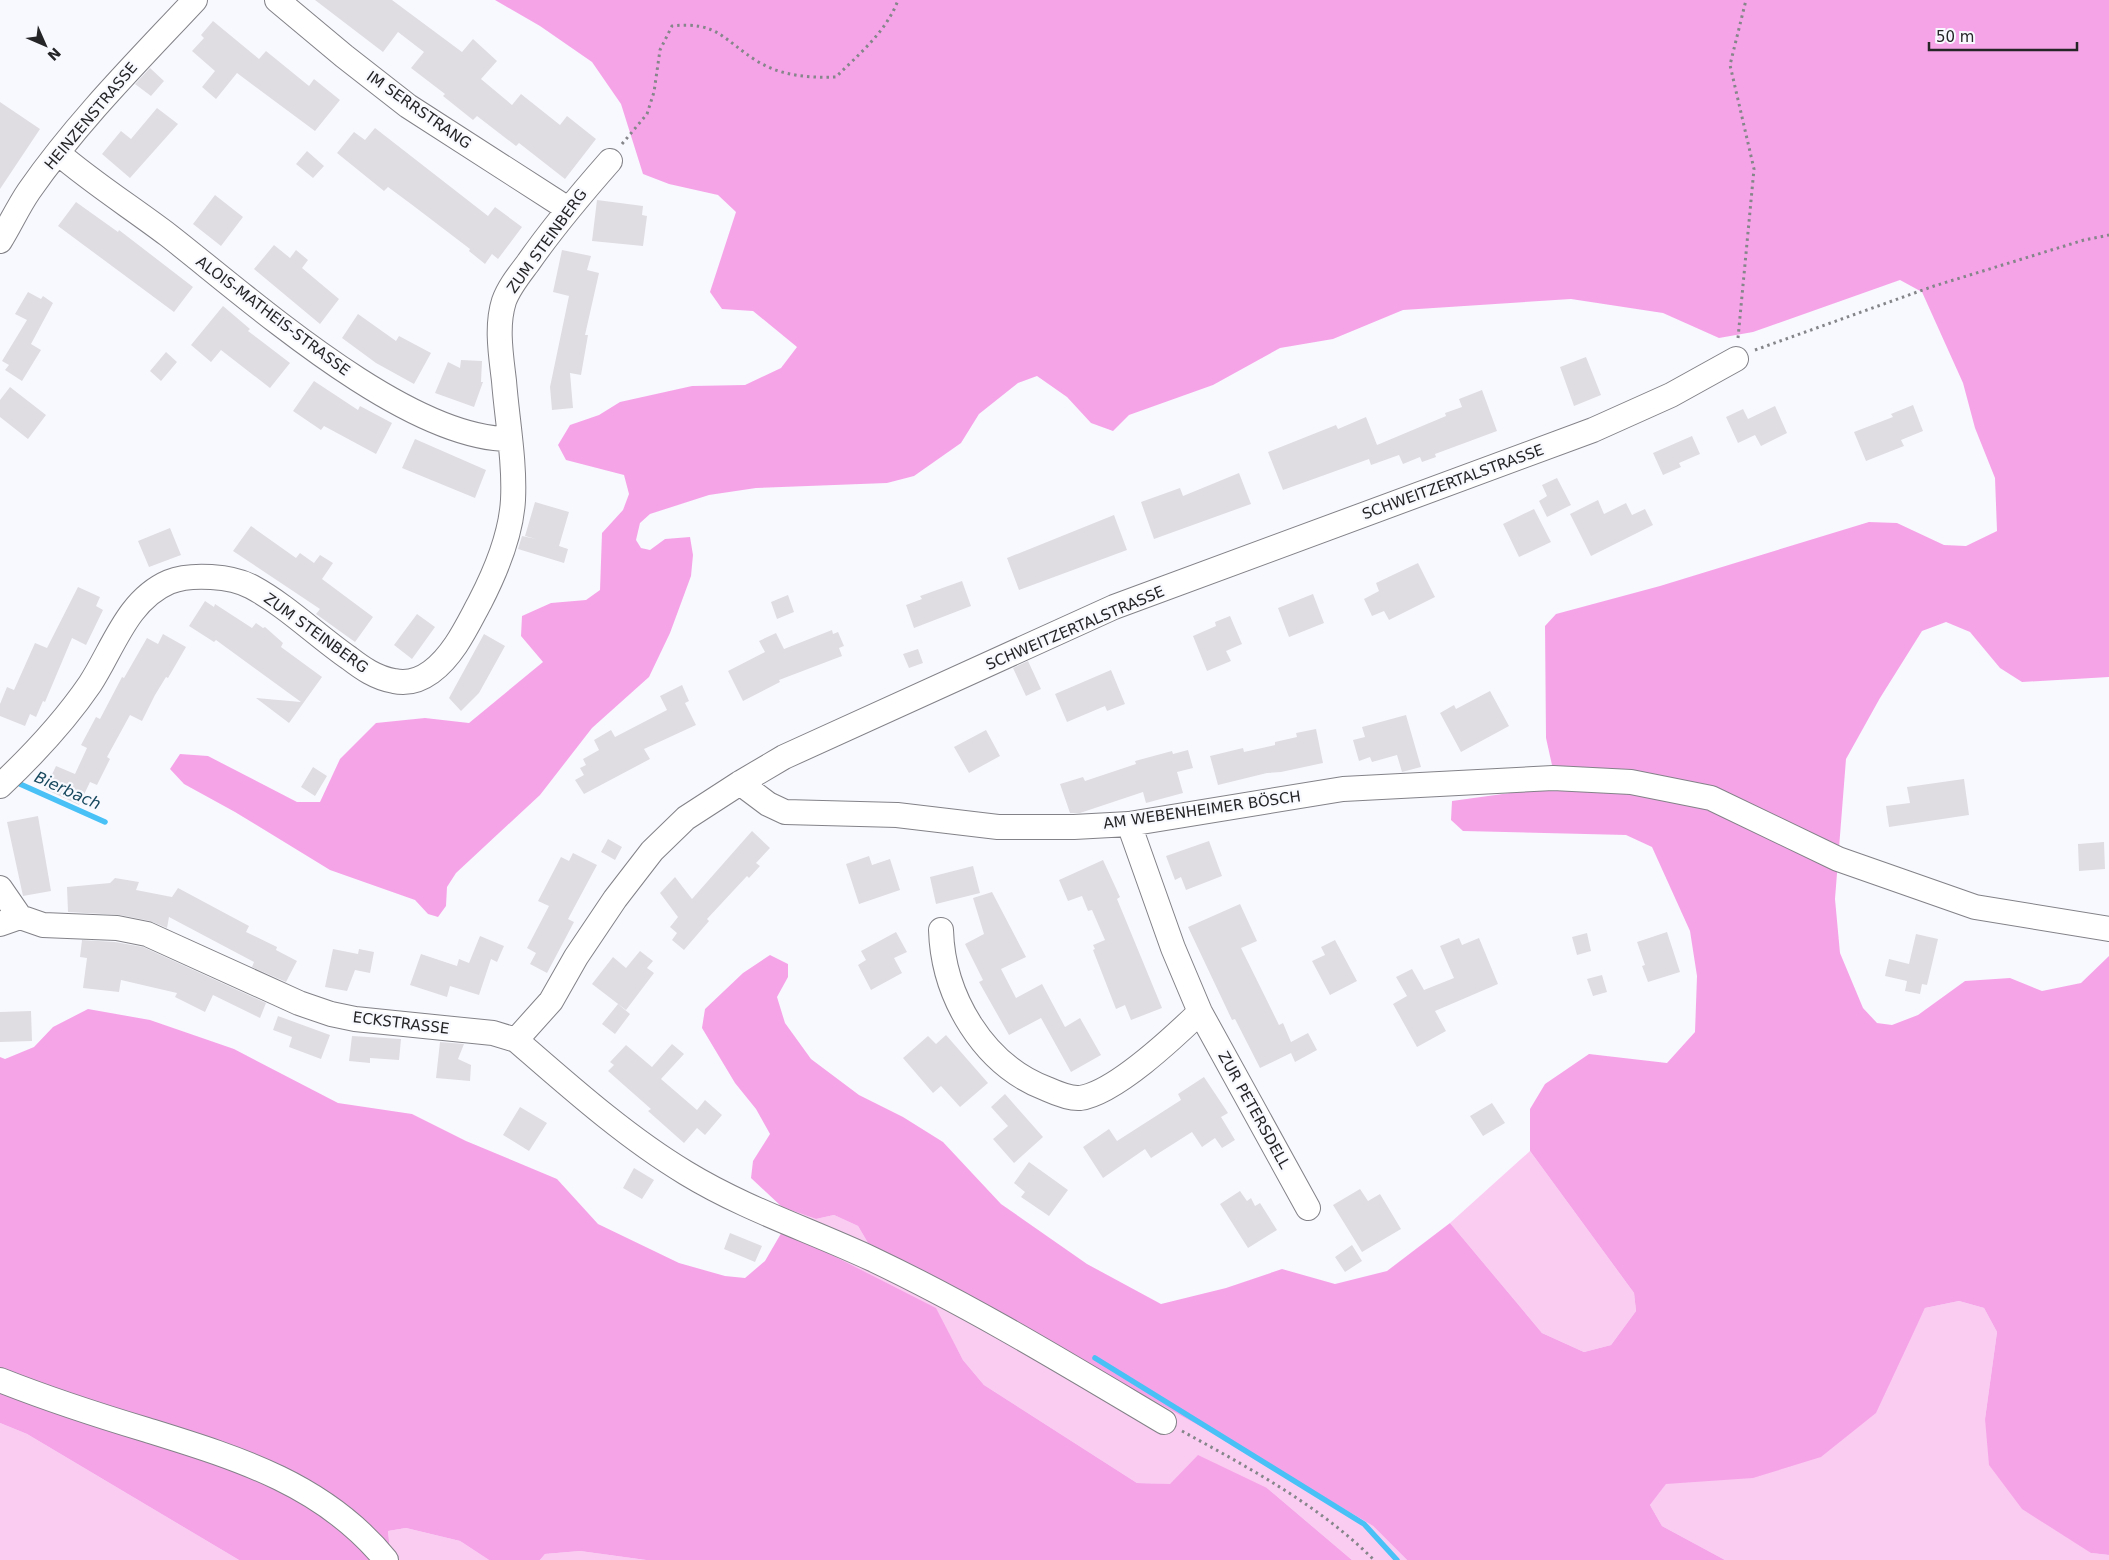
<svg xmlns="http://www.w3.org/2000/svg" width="2109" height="1560" font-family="'DejaVu Sans',sans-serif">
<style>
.green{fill:#fbccf2}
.forest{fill:#f6a4e8}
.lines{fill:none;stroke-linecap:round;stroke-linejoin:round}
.stream{stroke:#49c1f6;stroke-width:5.5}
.building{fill:#dfdde2}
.minor-casing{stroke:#828288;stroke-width:26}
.path{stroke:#85868a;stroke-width:3;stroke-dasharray:2.5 4;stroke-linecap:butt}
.minor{stroke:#fff;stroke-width:24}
.labels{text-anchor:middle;stroke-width:4.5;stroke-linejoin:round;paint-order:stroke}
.street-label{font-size:15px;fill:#252527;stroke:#f8f9ff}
.water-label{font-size:16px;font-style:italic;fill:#17485e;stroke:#f8f9ff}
</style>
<rect width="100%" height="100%" fill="#f8f9ff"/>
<path class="green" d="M 1530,1151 L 1634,1293 L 1636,1311 L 1611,1345 L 1584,1352 L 1542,1333 L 1450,1223 Z
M 782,1207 L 816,1219 L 834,1215 L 858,1226 L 868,1243 L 1272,1466 L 1373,1526 L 1407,1560 L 1352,1560 L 1267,1488 L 1137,1483 L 984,1385 L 963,1360 L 935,1308 L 783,1230 Z
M 1959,1301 L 1984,1308 L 1997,1332 L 1985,1419 L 2091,1553 L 2109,1555 L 2109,1560 L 1725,1560 L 1662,1526 L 1650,1505 L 1666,1483 L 1709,1479 L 1906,1346 L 1925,1308 Z
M 0,1423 L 27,1434 L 239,1560 L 0,1560 Z
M 406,1528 L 460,1541 L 489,1560 L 391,1560 L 388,1531 Z
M 580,1551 L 646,1560 L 540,1560 L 545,1554 Z"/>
<path class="forest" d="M 495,0 L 2109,0 L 2109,677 L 2022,682 L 2000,668 L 1970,632 L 1946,622 L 1922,631 L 1880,698 L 1846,759 L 1835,899 L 1840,953 L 1863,1008 L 1877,1023 L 1892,1025 L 1918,1015 L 1965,981 L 2010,978 L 2042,991 L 2081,983 L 2109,956 L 2109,1555 L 2091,1553 L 2022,1509 L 1989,1465 L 1985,1419 L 1997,1332 L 1984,1308 L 1959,1301 L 1925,1308 L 1876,1413 L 1821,1457 L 1753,1478 L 1666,1484 L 1650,1505 L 1662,1526 L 1725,1560 L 1407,1560 L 1373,1526 L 1272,1466 L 868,1243 L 858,1226 L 834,1215 L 816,1219 L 782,1207 L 751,1178 L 753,1161 L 770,1134 L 756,1109 L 735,1083 L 702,1028 L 705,1009 L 743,973 L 770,955 L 788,964 L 788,977 L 777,997 L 785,1023 L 811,1059 L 859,1095 L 903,1117 L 943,1142 L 1001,1204 L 1087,1264 L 1161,1304 L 1226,1288 L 1282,1269 L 1335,1284 L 1387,1271 L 1450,1223 L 1542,1333 L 1584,1352 L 1611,1345 L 1636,1311 L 1634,1293 L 1530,1151 L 1530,1109 L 1545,1084 L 1589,1054 L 1667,1063 L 1695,1032 L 1697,976 L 1690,931 L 1652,847 L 1626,835 L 1463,831 L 1451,820 L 1452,801 L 1547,788 L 1552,765 L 1546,738 L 1545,626 L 1556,614 L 1660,586 L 1869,522 L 1897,523 L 1944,545 L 1966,546 L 1997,531 L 1995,478 L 1975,428 L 1963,383 L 1922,292 L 1900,280 L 1753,332 L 1719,338 L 1663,313 L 1571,299 L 1403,310 L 1333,339 L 1280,348 L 1213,385 L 1129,415 L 1113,431 L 1091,423 L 1067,397 L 1037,376 L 1018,383 L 979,414 L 961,443 L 914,476 L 887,483 L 756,488 L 709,495 L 650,514 L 640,523 L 636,540 L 641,548 L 650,550 L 665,539 L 690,537 L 693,555 L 691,576 L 670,633 L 649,677 L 592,728 L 540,795 L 456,873 L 447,887 L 446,906 L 438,917 L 428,914 L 415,900 L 330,870 L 235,812 L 184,784 L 170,769 L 180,754 L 208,756 L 297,802 L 320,802 L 340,759 L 376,723 L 425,718 L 469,723 L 543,662 L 521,636 L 522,616 L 551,603 L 586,600 L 600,590 L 602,533 L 623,510 L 629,494 L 624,475 L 566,460 L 558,445 L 570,425 L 599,415 L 620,402 L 692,386 L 745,385 L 781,368 L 797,347 L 753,311 L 722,309 L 710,292 L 736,212 L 718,195 L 669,184 L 643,174 L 621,104 L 592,62 L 540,26 Z
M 88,1009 L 150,1020 L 234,1049 L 338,1103 L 412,1114 L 466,1141 L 557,1179 L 598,1224 L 679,1263 L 725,1276 L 745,1278 L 765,1261 L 783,1230 L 936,1308 L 963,1360 L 984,1385 L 1137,1483 L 1170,1484 L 1198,1455 L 1267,1488 L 1352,1560 L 646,1560 L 580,1551 L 545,1554 L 540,1560 L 489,1560 L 460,1541 L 406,1528 L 388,1531 L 391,1560 L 239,1560 L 27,1434 L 0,1423 L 0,1057 L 5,1059 L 34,1047 L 53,1027 Z"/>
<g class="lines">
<path class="stream" d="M 20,784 L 105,822
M 1095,1358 L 1364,1524 L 1397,1560"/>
</g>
<path class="building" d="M 315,0 L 392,0 L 462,52 L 473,39 L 497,61 L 481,79 L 512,105 L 521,94 L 560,125 L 567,116 L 596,139 L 565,179 L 519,143 L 516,146 L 477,116 L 473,120 L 443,96 L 445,94 L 411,68 L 424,52 L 398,32 L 383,52 Z
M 213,21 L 259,59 L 266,51 L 309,86 L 314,79 L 340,100 L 315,131 L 237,73 L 216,99 L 202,87 L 215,71 L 192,51 L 204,38 L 201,35 Z
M 150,68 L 164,81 L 151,96 L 135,84 Z
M 0,102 L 40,129 L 0,189 Z
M 157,108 L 178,124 L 130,178 L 102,154 L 121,131 L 131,139 Z
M 375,128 L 488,216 L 495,207 L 522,227 L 498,259 L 492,254 L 485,264 L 469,251 L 470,249 L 411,204 L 388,187 L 384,191 L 337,153 L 354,132 L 365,140 Z
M 307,151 L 324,166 L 313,178 L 296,164 Z
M 215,195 L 243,217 L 221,246 L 193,224 Z
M 597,200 L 643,206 L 642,215 L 647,216 L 643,246 L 592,241 Z
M 76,202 L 118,232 L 119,230 L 193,287 L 174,312 L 58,226 Z
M 274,245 L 290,258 L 296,250 L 308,260 L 302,268 L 339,299 L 320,324 L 254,269 Z
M 562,250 L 591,256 L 587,270 L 599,273 L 585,335 L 588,335 L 581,375 L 570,373 L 573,408 L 552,410 L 550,387 L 569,296 L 553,292 Z
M 28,292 L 41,299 L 43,296 L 53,303 L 31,344 L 41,350 L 22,381 L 5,370 L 9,365 L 2,361 L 27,320 L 15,314 Z
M 223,306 L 250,329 L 248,331 L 290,363 L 270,388 L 221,350 L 211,362 L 191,345 Z
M 358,314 L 396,341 L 399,336 L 431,353 L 414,384 L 376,363 L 342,338 Z
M 166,352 L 177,362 L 161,381 L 150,371 Z
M 1586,357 L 1601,395 L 1574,406 L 1560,367 Z
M 461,360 L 482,361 L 481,382 L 483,382 L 474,407 L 435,393 L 448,362 L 460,368 Z
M 314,381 L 358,410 L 360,406 L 392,423 L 376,454 L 324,426 L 321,430 L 293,411 Z
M 10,387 L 46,415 L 28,439 L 0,417 L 0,400 Z
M 1482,390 L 1497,431 L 1435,454 L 1436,457 L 1422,462 L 1420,457 L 1403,464 L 1399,455 L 1371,465 L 1369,459 L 1283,490 L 1268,452 L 1336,425 L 1338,429 L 1366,417 L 1377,445 L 1446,416 L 1445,413 L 1462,407 L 1459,399 Z
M 1913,405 L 1923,431 L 1901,440 L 1904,446 L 1866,461 L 1854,432 L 1893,417 L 1891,414 Z
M 1775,406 L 1787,433 L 1761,446 L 1755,435 L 1738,443 L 1726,417 L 1743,409 L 1748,419 Z
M 1692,436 L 1700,454 L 1679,463 L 1681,467 L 1663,475 L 1653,453 Z
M 415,439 L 486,470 L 475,498 L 402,468 Z
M 1239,473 L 1251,504 L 1154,539 L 1141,502 L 1180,488 L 1183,496 Z
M 1557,478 L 1571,505 L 1547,517 L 1539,501 L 1547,496 L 1542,485 Z
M 1598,500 L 1604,514 L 1626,503 L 1632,515 L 1645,509 L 1653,525 L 1591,556 L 1570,514 Z
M 535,502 L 569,512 L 559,546 L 568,549 L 564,563 L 518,549 L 522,536 L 536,539 L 525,536 Z
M 1534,509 L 1551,542 L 1519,557 L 1503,524 Z
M 1114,515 L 1127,550 L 1019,590 L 1007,558 Z
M 251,526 L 296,558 L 300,553 L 314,563 L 320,555 L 333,563 L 322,579 L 373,617 L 355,642 L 316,614 L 320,609 L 233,551 Z
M 170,528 L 181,555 L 149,567 L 138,541 Z
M 1418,563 L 1435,597 L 1389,620 L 1384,611 L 1372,616 L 1364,599 L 1379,591 L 1376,583 Z
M 962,581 L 971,606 L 914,628 L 906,605 L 922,599 L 920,596 Z
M 78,587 L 100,597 L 96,606 L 103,610 L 86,645 L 72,638 L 45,702 L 43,701 L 36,717 L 30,714 L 25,726 L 0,716 L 0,704 L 7,687 L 14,690 L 35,643 L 47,648 Z
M 1313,594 L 1324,623 L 1289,637 L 1278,608 Z
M 788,595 L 794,612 L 777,619 L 771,602 Z
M 205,601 L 214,607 L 215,604 L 252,628 L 256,623 L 263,628 L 265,627 L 283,643 L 281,647 L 322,677 L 289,723 L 256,698 L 301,702 L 216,640 L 214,642 L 189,626 Z
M 417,614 L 435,627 L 412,659 L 394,645 Z
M 1230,616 L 1242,644 L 1226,651 L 1231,661 L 1207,671 L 1193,636 L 1216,626 L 1215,622 Z
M 832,630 L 833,634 L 838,632 L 844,646 L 839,648 L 842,656 L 779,680 L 780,682 L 743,701 L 728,671 L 765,652 L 759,641 L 776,633 L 784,649 Z
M 163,634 L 186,647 L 168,678 L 166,677 L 155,695 L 142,721 L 130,715 L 107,757 L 110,759 L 97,785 L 90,782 L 79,805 L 45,789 L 56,766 L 75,774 L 87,748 L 81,745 L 96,717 L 100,719 L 122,677 L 124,678 L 147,638 L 158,644 Z
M 484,634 L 505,646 L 479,693 L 461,711 L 449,698 Z
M 918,649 L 923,663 L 909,668 L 903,654 Z
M 1028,661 L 1041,689 L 1026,696 L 1013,668 Z
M 1111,670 L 1125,704 L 1107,711 L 1105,706 L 1067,722 L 1055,694 Z
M 682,685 L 689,701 L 685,703 L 696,725 L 644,749 L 650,759 L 584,794 L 575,780 L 584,775 L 580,768 L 586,765 L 583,759 L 599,750 L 594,740 L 611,730 L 615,737 L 667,710 L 660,696 Z
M 1490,691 L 1509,726 L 1461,752 L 1440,713 L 1454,705 L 1456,709 Z
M 1406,715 L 1421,767 L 1402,772 L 1397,755 L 1372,762 L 1370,757 L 1359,761 L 1353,740 L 1365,737 L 1362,727 Z
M 1316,729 L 1323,763 L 1281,772 L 1267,773 L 1218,785 L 1210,756 L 1243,748 L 1244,752 L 1275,745 L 1275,742 L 1297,737 L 1296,733 Z
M 986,730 L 1000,756 L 969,773 L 954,747 Z
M 1188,750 L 1193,768 L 1177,772 L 1183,793 L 1146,803 L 1143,792 L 1080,813 L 1070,813 L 1060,784 L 1083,777 L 1085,781 L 1136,764 L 1135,761 L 1172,751 L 1173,754 Z
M 313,767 L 327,776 L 315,796 L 301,787 Z
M 1964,779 L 1969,815 L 1889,827 L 1886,806 L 1910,803 L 1907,787 Z
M 38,816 L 51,891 L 23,896 L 7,822 Z
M 752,831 L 770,848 L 756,863 L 760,866 L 749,878 L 747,876 L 707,919 L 709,921 L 684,950 L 672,940 L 677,933 L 670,927 L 678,917 L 660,893 L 675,877 L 692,899 Z
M 608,839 L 622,847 L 615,860 L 601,852 Z
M 1209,841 L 1222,876 L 1186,890 L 1181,877 L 1175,880 L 1166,856 Z
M 2104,842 L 2105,869 L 2079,871 L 2078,844 Z
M 573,853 L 597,865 L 568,919 L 574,922 L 547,973 L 530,964 L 536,953 L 527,948 L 549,906 L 538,901 L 561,857 L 569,861 Z
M 869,856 L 872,865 L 890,859 L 900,890 L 859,904 L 846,864 Z
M 1103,860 L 1120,897 L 1117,899 L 1162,1008 L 1131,1020 L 1125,1005 L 1116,1009 L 1093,950 L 1095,949 L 1093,945 L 1105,940 L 1092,910 L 1088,911 L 1082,896 L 1068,901 L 1059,880 Z
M 973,866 L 980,893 L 936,904 L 930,877 Z
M 115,878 L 139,882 L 136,890 L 172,897 L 178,888 L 249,926 L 246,932 L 277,947 L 276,950 L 297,961 L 286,982 L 252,967 L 254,962 L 169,917 L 167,928 L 150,921 L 120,915 L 68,912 L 67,887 L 110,883 Z
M 992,892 L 1026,957 L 1001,969 L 1016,998 L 1042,984 L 1065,1027 L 1080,1018 L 1101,1055 L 1071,1072 L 1041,1018 L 1009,1035 L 979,982 L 983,980 L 965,944 L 984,934 L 973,898 Z
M 1240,904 L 1257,941 L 1241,948 L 1279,1025 L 1283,1023 L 1291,1042 L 1308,1033 L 1317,1050 L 1295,1062 L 1291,1053 L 1260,1068 L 1235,1019 L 1232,1020 L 1188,927 Z
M 896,932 L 907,952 L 894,958 L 902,973 L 871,990 L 858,965 L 866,960 L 861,951 Z
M 1667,932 L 1680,972 L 1648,982 L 1642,966 L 1645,965 L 1637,942 Z
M 1587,933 L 1591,951 L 1577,955 L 1572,937 Z
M 1916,934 L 1938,939 L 1927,985 L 1922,984 L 1920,994 L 1905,991 L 1907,981 L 1885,976 L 1889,959 L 1909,964 Z
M 480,936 L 504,946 L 497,962 L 491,959 L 479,995 L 450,986 L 447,997 L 410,985 L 421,954 L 457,966 L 459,959 L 469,963 Z
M 1459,938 L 1462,945 L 1479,938 L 1498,984 L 1435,1011 L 1446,1031 L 1417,1047 L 1393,1004 L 1407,996 L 1396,977 L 1412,969 L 1424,990 L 1454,978 L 1440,946 Z
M 82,940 L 115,942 L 143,947 L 266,1003 L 260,1018 L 213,995 L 205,1012 L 175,997 L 177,993 L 121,980 L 119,992 L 83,988 L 87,958 L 80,957 Z
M 1335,940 L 1357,981 L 1330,995 L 1312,961 L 1325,955 L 1321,947 Z
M 333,949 L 358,954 L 359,949 L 374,952 L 370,973 L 355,970 L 347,991 L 325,987 Z
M 640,951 L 653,961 L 647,968 L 654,973 L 626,1010 L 592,984 L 613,957 L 626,968 Z
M 1602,975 L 1607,992 L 1593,996 L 1587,979 Z
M 618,1004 L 630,1014 L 615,1034 L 602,1024 Z
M 31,1011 L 32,1041 L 0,1042 L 0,1012 Z
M 278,1016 L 330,1035 L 321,1059 L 289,1047 L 292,1037 L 273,1030 Z
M 946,1035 L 988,1083 L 960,1107 L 941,1086 L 933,1093 L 903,1058 L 928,1036 L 936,1044 Z
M 352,1036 L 401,1039 L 399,1060 L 370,1058 L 370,1063 L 349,1061 Z
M 440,1042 L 464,1044 L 458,1059 L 471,1065 L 470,1081 L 436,1078 Z
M 672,1044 L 684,1054 L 661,1079 L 697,1110 L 705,1100 L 722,1115 L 705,1135 L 697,1128 L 684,1143 L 648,1111 L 651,1109 L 608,1071 L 614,1065 L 610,1062 L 626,1045 L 652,1067 Z
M 1204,1077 L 1228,1113 L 1221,1117 L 1235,1140 L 1222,1148 L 1215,1138 L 1202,1147 L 1192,1132 L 1151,1158 L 1145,1149 L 1103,1178 L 1083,1147 L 1109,1129 L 1117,1141 L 1181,1100 L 1178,1094 Z
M 1005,1094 L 1043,1137 L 1014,1163 L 993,1139 L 1008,1126 L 991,1107 Z
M 1492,1103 L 1505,1123 L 1483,1136 L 1470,1116 Z
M 520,1107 L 547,1123 L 529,1151 L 503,1135 Z
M 1029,1162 L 1068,1190 L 1049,1216 L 1021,1197 L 1025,1192 L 1014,1183 Z
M 634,1168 L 654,1180 L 642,1199 L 623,1188 Z
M 1360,1189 L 1368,1201 L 1380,1194 L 1401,1229 L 1362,1252 L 1333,1205 Z
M 1240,1191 L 1247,1201 L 1251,1198 L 1255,1206 L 1260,1203 L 1277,1230 L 1248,1248 L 1220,1204 Z
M 730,1233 L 762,1246 L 755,1262 L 724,1249 Z
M 1352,1245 L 1362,1261 L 1345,1272 L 1335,1257 Z"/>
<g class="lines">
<g class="minor-casing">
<path id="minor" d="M 277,0 L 344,56 L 408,106 L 568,209
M 58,153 C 93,183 131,207 168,235 C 249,298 405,439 509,439
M 0,241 C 10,225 18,207 29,191 C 77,122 137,62 195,0
M 740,783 L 768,804 L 785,812 L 897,815 L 998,827 L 1074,827 L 1129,824 L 1343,789 L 1553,778 L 1631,782 L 1711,798 L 1838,859 L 1975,907 L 2109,929
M 0,786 C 33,755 64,722 90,684 C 113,649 127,600 169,582 C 191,573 232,576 252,587 C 287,606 316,635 349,658 C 362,668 376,678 394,681 C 407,684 420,680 431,672 C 454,655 467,626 480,602 C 496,571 511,536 513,500 C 515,461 507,420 504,381 C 501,355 496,326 504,301 C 509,287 519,275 528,263 C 553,227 581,194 610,161
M 1129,824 L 1173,948 L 1200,1012 L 1308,1208
M 0,888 L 20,917 L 43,925 L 117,928 L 147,934 L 299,1003 L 331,1014 L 355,1019 L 493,1033 L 516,1040 C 569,1086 626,1137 686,1173 C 745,1209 810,1230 872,1259 C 973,1307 1068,1365 1164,1422
M 0,924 L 20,917
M 941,930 C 943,996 983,1065 1047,1089 C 1056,1093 1070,1099 1080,1098 C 1115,1093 1174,1037 1200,1012
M 516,1040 L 551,1001 L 576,957 L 615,899 L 652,851 L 686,818 L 740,783 L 784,757 L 1114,607 L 1593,430 L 1671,395 L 1736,359
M 0,1380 C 48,1399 97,1415 147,1430 C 237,1458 324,1484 386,1560"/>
</g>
<path class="path" d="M 622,144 L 647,114 L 654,92 L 660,50 L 672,26 C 718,21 723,40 757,61 C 781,76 809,78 836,77 C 858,55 887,31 898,0
M 1738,338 L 1754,169 L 1730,65 L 1746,0
M 1755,350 L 1934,286 L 2084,240 L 2109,235
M 1182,1431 C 1249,1468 1319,1505 1374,1560"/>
<use href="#minor" class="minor"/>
</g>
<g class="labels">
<g class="street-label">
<text transform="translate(419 110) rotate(35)" y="5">IM SERRSTRANG</text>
<text transform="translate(91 116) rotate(-50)" y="5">HEINZENSTRASSE</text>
<text transform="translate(547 241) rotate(-54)" y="5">ZUM STEINBERG</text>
<text transform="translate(273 316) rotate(37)" y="5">ALOIS-MATHEIS-STRASSE</text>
<text transform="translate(1453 482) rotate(-20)" y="5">SCHWEITZERTALSTRASSE</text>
<text transform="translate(1075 628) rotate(-23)" y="5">SCHWEITZERTALSTRASSE</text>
<text transform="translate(316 633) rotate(36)" y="5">ZUM STEINBERG</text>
<text transform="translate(1202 810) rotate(-8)" y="5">AM WEBENHEIMER BÖSCH</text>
<text transform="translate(401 1023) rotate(7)" y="5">ECKSTRASSE</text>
<text transform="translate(1254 1110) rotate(61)" y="5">ZUR PETERSDELL</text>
</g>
<g class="water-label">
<text transform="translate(68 790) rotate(24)" y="6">Bierbach</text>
</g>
</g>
<g transform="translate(45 45) rotate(135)" stroke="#f8f9ff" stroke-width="4" paint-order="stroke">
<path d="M0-4L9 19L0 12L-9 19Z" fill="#252527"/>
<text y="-8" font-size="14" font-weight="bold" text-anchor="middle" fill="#252527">N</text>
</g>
<path d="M1929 42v8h148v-8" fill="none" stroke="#252527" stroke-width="2.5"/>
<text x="1936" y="42" font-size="15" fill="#252527" stroke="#f8f9ff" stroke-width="4" paint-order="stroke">50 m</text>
</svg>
